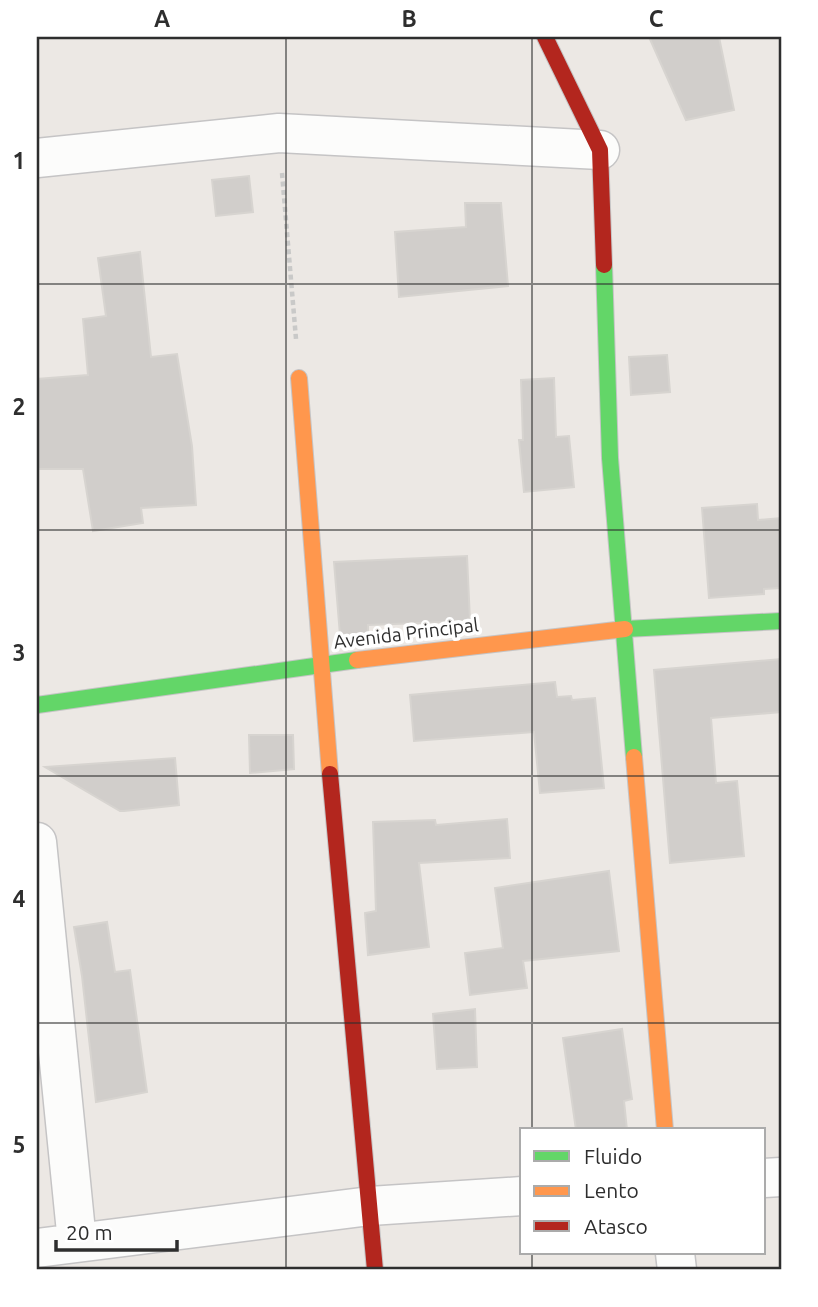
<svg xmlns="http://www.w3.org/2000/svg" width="818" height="1307" font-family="Ubuntu,sans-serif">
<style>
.building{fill:#d1cecb;stroke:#d7d4d0;stroke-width:2}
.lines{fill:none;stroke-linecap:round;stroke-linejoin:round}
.street-casing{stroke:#c5c4c5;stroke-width:41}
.fast-casing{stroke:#c5c4c5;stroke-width:18}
.slow-casing{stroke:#c5c4c5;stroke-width:18}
.jam-casing{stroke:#c5c4c5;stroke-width:18}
.path{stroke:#c9c9c8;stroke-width:4.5;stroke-dasharray:5 3.5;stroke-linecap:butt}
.street{stroke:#fcfcfb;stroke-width:38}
.fast{stroke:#63d668;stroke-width:16}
.slow{stroke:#ff974d;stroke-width:16}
.jam{stroke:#b3261e;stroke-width:16}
.grid{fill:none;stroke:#2e2e2e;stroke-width:2;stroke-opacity:0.55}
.labels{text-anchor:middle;stroke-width:7;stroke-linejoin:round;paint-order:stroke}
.street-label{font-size:19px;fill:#2e2e2e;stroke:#fff}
.neatline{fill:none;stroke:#2e2e2e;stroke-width:2.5}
.grid-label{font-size:23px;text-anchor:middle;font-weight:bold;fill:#2e2e2e}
</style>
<rect width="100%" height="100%" fill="#ece8e4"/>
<path class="building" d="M 649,37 L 719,37 L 734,110 L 686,120 Z
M 249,176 L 253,212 L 216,216 L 212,180 Z
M 465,203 L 501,203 L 508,286 L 399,297 L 395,232 L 466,227 Z
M 140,252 L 151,357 L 177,354 L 192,446 L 196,505 L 141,508 L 143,523 L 93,531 L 83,469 L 37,469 L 37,379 L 88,375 L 83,319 L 106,316 L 98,258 Z
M 667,355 L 670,392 L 631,395 L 629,357 Z
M 554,378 L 556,437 L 569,436 L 574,487 L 524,492 L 519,440 L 523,440 L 521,380 Z
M 757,504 L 758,520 L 781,518 L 781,588 L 764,589 L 764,594 L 709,598 L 702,508 Z
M 467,556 L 470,621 L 368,625 L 368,634 L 340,635 L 334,562 Z
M 781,659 L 781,712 L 711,718 L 716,783 L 737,781 L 744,856 L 670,863 L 654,670 Z
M 555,682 L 557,697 L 571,696 L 572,700 L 595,698 L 604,788 L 540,793 L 534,732 L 414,741 L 410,695 Z
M 249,735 L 293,735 L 294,769 L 250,773 Z
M 175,758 L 179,805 L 124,811 L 120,811 L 45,767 Z
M 507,819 L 510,858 L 419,863 L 429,947 L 368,955 L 365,913 L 376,911 L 373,822 L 435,820 L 436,825 Z
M 609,871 L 619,951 L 523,961 L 527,988 L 470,995 L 465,953 L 503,948 L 495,888 Z
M 107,922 L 115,972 L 130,970 L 147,1092 L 96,1102 L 82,976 L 74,927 Z
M 475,1009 L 477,1067 L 437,1069 L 433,1014 Z
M 622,1029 L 632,1099 L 624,1101 L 627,1130 L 576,1130 L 563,1038 Z"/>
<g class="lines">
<g class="street-casing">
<path id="street" d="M 37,158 L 279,133 L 600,150
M 37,842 L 77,1242
M 764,1178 L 781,1177
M 37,1248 L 370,1206 L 522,1196
M 675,1253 L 677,1270"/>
</g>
<g class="fast-casing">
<path id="fast" d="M 604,265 L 610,458 L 634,757
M 625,629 L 781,621
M 37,705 L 357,660"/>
</g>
<g class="slow-casing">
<path id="slow" d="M 299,378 L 330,774
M 357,660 L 625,629
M 634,757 L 665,1130"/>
</g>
<g class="jam-casing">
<path id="jam" d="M 545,37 L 600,150 L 604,265
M 330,774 L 375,1270"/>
</g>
<path class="path" d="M 282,173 L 296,339"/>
<use href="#street" class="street"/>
<use href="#fast" class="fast"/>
<use href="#slow" class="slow"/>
<use href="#jam" class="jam"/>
</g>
<path class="grid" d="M 286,37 L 286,1270M 532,37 L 532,1130M 37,284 L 781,284M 37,530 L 781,530M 37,776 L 781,776M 37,1023 L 781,1023M 532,1253 L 532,1270"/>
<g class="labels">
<g class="street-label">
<text transform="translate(406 633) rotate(-7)" y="7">Avenida Principal</text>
</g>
</g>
<rect width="818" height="1307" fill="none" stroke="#ffffff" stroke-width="77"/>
<rect x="520" y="1128" width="245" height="126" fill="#ffffff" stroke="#ababab" stroke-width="2"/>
<rect x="534" y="1151" width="35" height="10" fill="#63d668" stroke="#ababab" stroke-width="2"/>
<text x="584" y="1164" font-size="21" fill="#2e2e2e">Fluido</text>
<rect x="534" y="1186" width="35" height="10" fill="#ff974d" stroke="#ababab" stroke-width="2"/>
<text x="584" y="1198" font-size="21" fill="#2e2e2e">Lento</text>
<rect x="534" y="1221" width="35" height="10" fill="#b3261e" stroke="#ababab" stroke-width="2"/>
<text x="584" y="1234" font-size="21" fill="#2e2e2e">Atasco</text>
<path d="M56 1240v10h121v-10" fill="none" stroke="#2e2e2e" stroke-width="3.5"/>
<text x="66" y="1240" font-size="21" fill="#2e2e2e" stroke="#ffffff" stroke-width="5" paint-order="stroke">20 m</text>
<rect x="38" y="38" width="742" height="1230" class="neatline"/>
<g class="grid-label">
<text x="162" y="27">A</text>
<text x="409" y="27">B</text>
<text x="656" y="27">C</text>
<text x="19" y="169">1</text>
<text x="19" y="415">2</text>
<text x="19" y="661">3</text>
<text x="19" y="907">4</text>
<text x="19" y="1153">5</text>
</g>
</svg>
